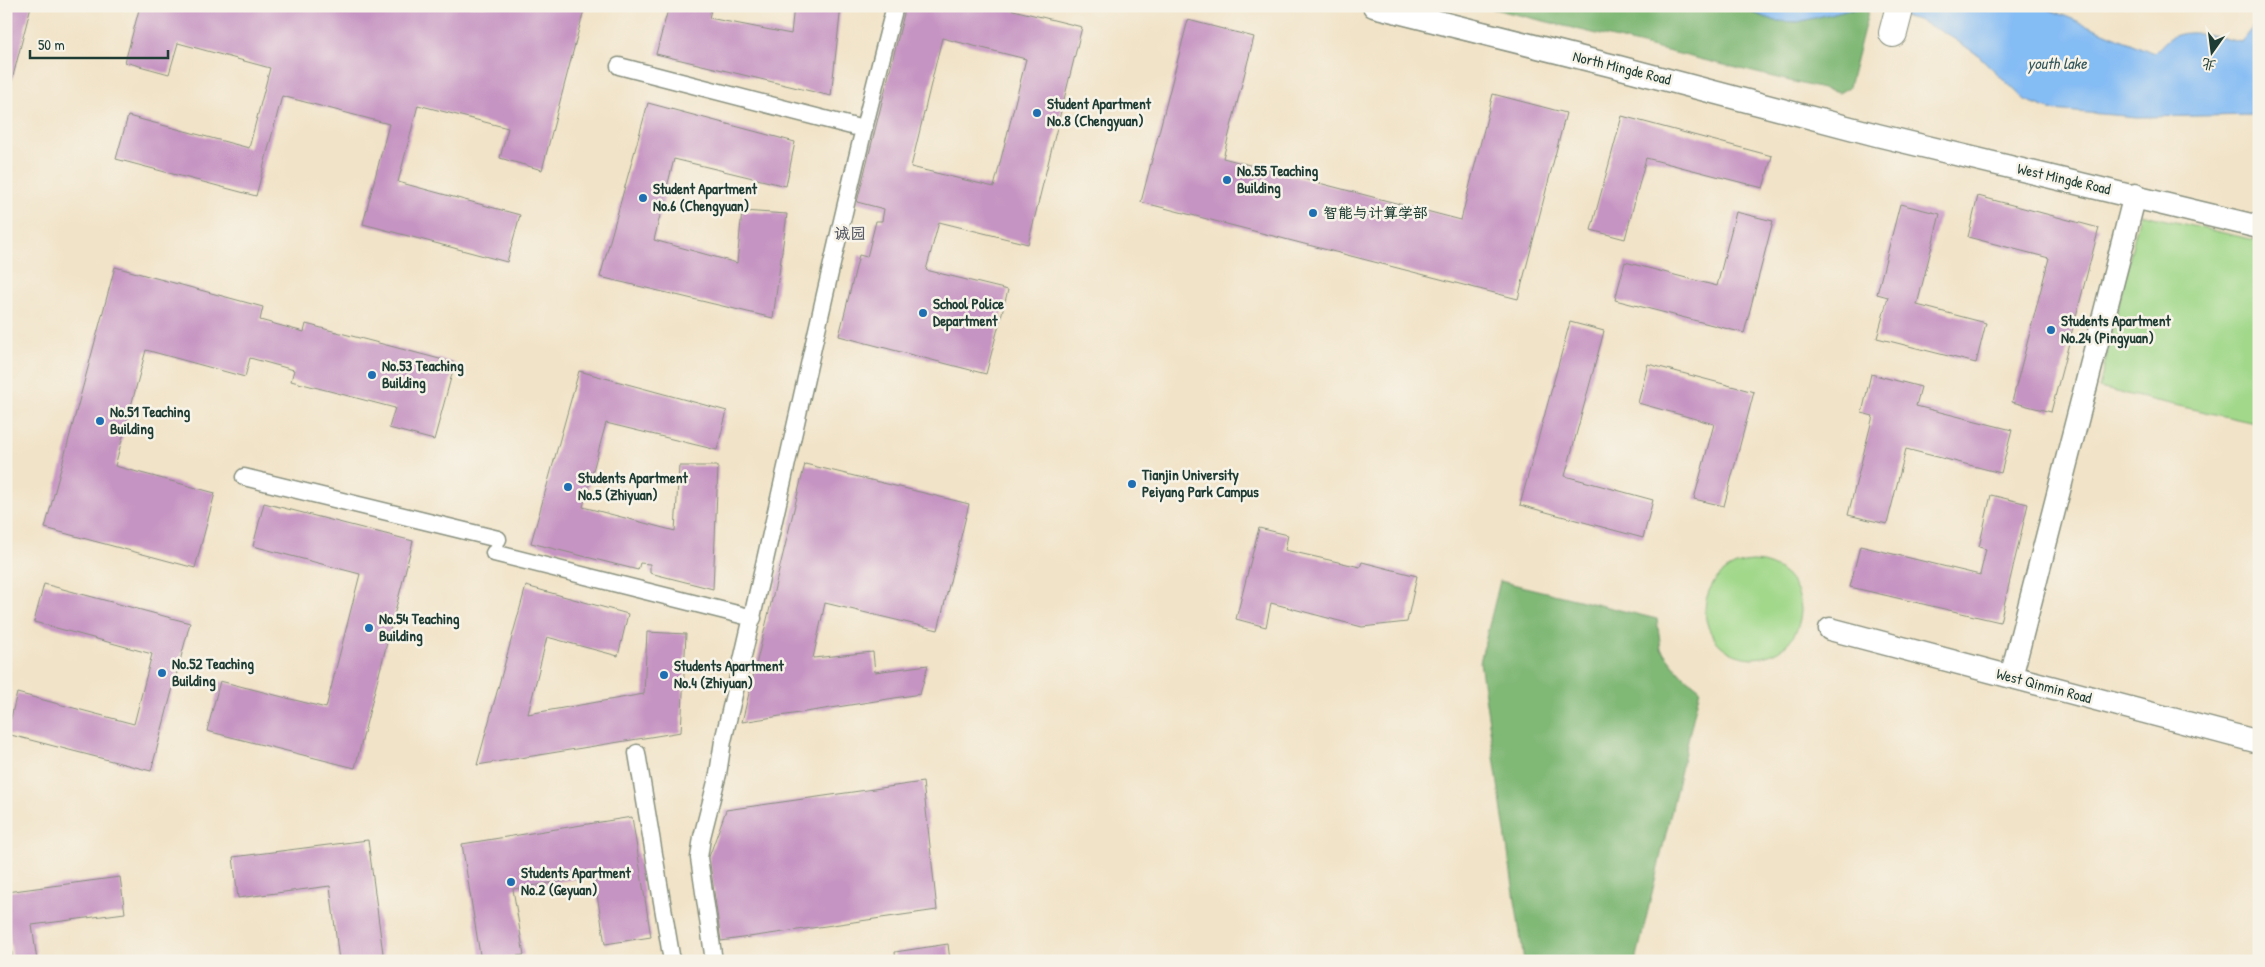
<svg xmlns="http://www.w3.org/2000/svg" width="2265" height="967" font-family="'Patrick Hand','LXGW WenKai TC',sans-serif">
<style>
.green{fill:#a1d88a;stroke:#608a5f}
.forest{fill:#80b876;stroke:#507a55}
.water{fill:#84bcf4;stroke:#527c94}
.building{fill:#c694c2;fill-rule:evenodd}
.lines{fill:none;stroke-linecap:round;stroke-linejoin:round}
.pedestrian-casing{stroke:#88907e;stroke-width:19}
.minor-casing{stroke:#88907e;stroke-width:25}
.tertiary-casing{stroke:#88907e;stroke-width:30}
.pedestrian{stroke:#fff;stroke-width:16}
.minor{stroke:#fff;stroke-width:22}
.tertiary{stroke:#fff;stroke-width:28}
.poi-dot{fill:#1f6fb2;stroke:#f7f3e8;stroke-width:2}
.labels{text-anchor:middle;stroke-width:5;stroke-linejoin:round;paint-order:stroke}
.street-label{font-size:15px;fill:#1f3d34;stroke:#f7f3e8}
.poi-label{font-size:15px;font-weight:bold;fill:#1f3d34;stroke:#f7f3e8;text-anchor:start}
.water-label{font-size:16px;font-style:italic;fill:#33565a;stroke:#f7f3e8}
.neighbourhood-label{font-size:16px;font-weight:bold;fill:#595b66;stroke:#f7f3e8}
</style>
<rect width="100%" height="100%" fill="#f7f3e8"/>
<filter id="ink" filterUnits="userSpaceOnUse"><feTurbulence type="fractalNoise" baseFrequency=".02" numOctaves="2"/><feDisplacementMap in="SourceGraphic" scale="10" xChannelSelector="R" yChannelSelector="G"/><feConvolveMatrix kernelMatrix="1 2 1 2 8 2 1 2 1" color-interpolation-filters="sRGB"/></filter>
<filter id="wash" filterUnits="userSpaceOnUse"><feTurbulence type="fractalNoise" baseFrequency=".0096" numOctaves="4" result="noise"/><feDisplacementMap in="SourceGraphic" scale="20" xChannelSelector="R" yChannelSelector="G"/><feGaussianBlur stdDeviation="1.12" result="paint"/><feColorMatrix in="noise" values="0 0 0 0 0 0 0 0 0 0 0 0 0 0 0 0 0 1.4 0 .05"/><feComposite in="paint" operator="in"/></filter>
<g filter="url(#wash)">
<rect width="100%" height="100%" fill="#f1e3c7"/>
<path class="green" d="M 2140,214 L 2259,241 L 2259,424 L 2099,388 Z
M1705 610a48 48 0 1 1 96 0a48 48 0 1 1-96 0Z"/>
<path class="forest" d="M 1482,6 L 1734,6 L 1776,21 L 1798,22 L 1846,10 L 1869,9 L 1849,87 L 1839,93 Z
M 1500,581 L 1657,619 L 1661,649 L 1680,673 L 1700,689 L 1636,961 L 1524,961 L 1480,662 Z"/>
<path class="water" d="M 1734,6 L 2041,6 L 2154,53 C 2160,48 2165,40 2172,37 C 2194,27 2219,38 2241,42 L 2259,19 L 2259,115 L 2137,117 L 2052,110 L 2025,100 L 1978,55 L 1947,34 L 1918,20 L 1873,9 L 1846,10 L 1798,22 L 1776,21 Z"/>
<g id="blocks">
<path class="building" d="M 6,6 L 31,6 L 11,84 L 6,83 Z
M 140,6 L 585,6 L 542,170 L 500,158 L 508,128 L 418,105 L 398,182 L 520,215 L 507,262 L 363,224 L 389,124 L 282,96 L 256,196 L 116,159 L 128,116 L 249,148 L 270,68 L 178,43 L 169,74 L 125,62 Z
M 669,6 L 712,6 L 709,18 L 791,34 L 794,6 L 841,6 L 831,96 L 656,54 Z
M 906,6 L 997,6 L 1082,27 L 1028,244 L 939,222 L 926,270 L 1008,290 L 986,374 L 839,336 L 859,255 L 867,257 L 876,221 L 882,221 L 884,209 L 857,202 ZM 942,38 L 1026,59 L 994,187 L 911,167 Z
M 1188,20 L 1254,37 L 1223,158 L 1461,220 L 1493,94 L 1566,113 L 1518,299 L 1141,202 Z
M 648,103 L 795,142 L 786,186 L 674,159 L 654,240 L 737,263 L 742,211 L 787,214 L 773,318 L 600,277 Z
M 1622,116 L 1772,156 L 1763,188 L 1646,158 L 1625,239 L 1591,230 Z
M 1978,196 L 2099,228 L 2051,412 L 2012,402 L 2049,258 L 1968,237 Z
M 1900,204 L 1940,214 L 1917,305 L 1986,323 L 1976,363 L 1877,338 L 1888,297 L 1877,294 Z
M 1736,212 L 1773,221 L 1744,333 L 1615,300 L 1625,262 L 1717,286 Z
M 115,267 L 263,307 L 260,320 L 304,332 L 306,324 L 455,363 L 434,440 L 389,428 L 395,408 L 291,381 L 294,370 L 250,358 L 245,377 L 146,350 L 115,466 L 215,493 L 195,568 L 45,528 Z
M 1570,322 L 1604,331 L 1565,476 L 1653,500 L 1643,538 L 1520,505 Z
M 1648,364 L 1754,392 L 1724,506 L 1694,499 L 1714,424 L 1638,403 Z
M 579,371 L 727,411 L 717,450 L 606,423 L 583,507 L 675,531 L 679,466 L 718,466 L 713,589 L 650,573 L 650,564 L 640,563 L 638,570 L 531,543 Z
M 1871,374 L 1921,387 L 1916,406 L 2012,430 L 2001,473 L 1906,449 L 1887,524 L 1848,515 L 1873,416 L 1862,413 Z
M 805,464 L 969,504 L 938,630 L 825,603 L 813,658 L 873,652 L 875,672 L 928,665 L 920,694 L 742,722 Z
M 1991,495 L 2028,504 L 2000,622 L 1850,587 L 1860,546 L 1980,575 L 1986,549 L 1979,547 Z
M 264,503 L 413,541 L 355,768 L 207,731 L 220,681 L 326,708 L 360,574 L 253,546 Z
M 1259,528 L 1288,535 L 1285,550 L 1360,567 L 1362,562 L 1417,576 L 1407,622 L 1362,627 L 1271,603 L 1266,627 L 1236,619 Z
M 44,584 L 190,623 L 151,771 L 7,734 L 17,693 L 134,724 L 152,654 L 34,622 Z
M 526,586 L 628,614 L 618,656 L 547,637 L 528,714 L 644,694 L 647,632 L 686,634 L 681,732 L 477,765 Z
M 923,782 L 937,910 L 721,941 L 709,857 L 726,810 Z
M 632,817 L 651,937 L 605,944 L 594,876 L 513,889 L 524,955 L 481,961 L 462,844 Z
M 368,840 L 384,961 L 339,961 L 330,886 L 238,898 L 233,857 Z
M 120,877 L 125,913 L 32,925 L 37,961 L 13,961 L 6,911 L 6,892 Z
M 948,944 L 950,961 L 896,961 L 895,952 Z"/>
</g>
</g>
<g filter="url(#ink)">
<use href="#blocks" fill-opacity="0" stroke="#88907e" stroke-width="1"/>
<g class="lines">
<g class="pedestrian-casing">
<path id="pedestrian" d="M 619,66 L 863,129
M 244,477 L 498,539
M 494,553 L 753,618
M 637,753 L 672,961
M 714,961 L 699,858 L 702,837 L 718,774 L 723,741 C 782,496 831,250 895,6"/>
</g>
<g class="minor-casing">
<path id="minor" d="M 1374,6 L 1618,67 L 1877,135 L 2259,227
M 1830,629 L 2259,742
M 2011,677 L 2135,195"/>
</g>
<g class="tertiary-casing">
<path id="tertiary" d="M 1893,33 L 1900,6"/>
</g>
<use href="#pedestrian" class="pedestrian"/>
<use href="#minor" class="minor"/>
<use href="#tertiary" class="tertiary"/>
</g>
</g>
<g class="poi-dot">
<circle cx="1037" cy="113" r="5"/>
<circle cx="1227" cy="180" r="5"/>
<circle cx="643" cy="198" r="5"/>
<circle cx="1313" cy="213" r="5"/>
<circle cx="923" cy="313" r="5"/>
<circle cx="2051" cy="330" r="5"/>
<circle cx="372" cy="375" r="5"/>
<circle cx="100" cy="421" r="5"/>
<circle cx="1132" cy="484" r="5"/>
<circle cx="568" cy="487" r="5"/>
<circle cx="369" cy="628" r="5"/>
<circle cx="162" cy="673" r="5"/>
<circle cx="664" cy="675" r="5"/>
<circle cx="511" cy="882" r="5"/>
</g>
<g class="labels">
<g class="street-label">
<text transform="translate(1622 68) rotate(14)" y="5">North Mingde Road</text>
<text transform="translate(2064 179) rotate(13)" y="5">West Mingde Road</text>
<text transform="translate(2044 686) rotate(15)" y="5">West Qinmin Road</text>
</g>
<g class="poi-label">
<text x="1047" y="109">Student Apartment<tspan x="1047" dy="17">No.8 (Chengyuan)</tspan></text>
<text x="1237" y="176">No.55 Teaching<tspan x="1237" dy="17">Building</tspan></text>
<text x="653" y="194">Student Apartment<tspan x="653" dy="17">No.6 (Chengyuan)</tspan></text>
<text x="1323" y="218">智能与计算学部</text>
<text x="933" y="309">School Police<tspan x="933" dy="17">Department</tspan></text>
<text x="2061" y="326">Students Apartment<tspan x="2061" dy="17">No.24 (Pingyuan)</tspan></text>
<text x="382" y="371">No.53 Teaching<tspan x="382" dy="17">Building</tspan></text>
<text x="110" y="417">No.51 Teaching<tspan x="110" dy="17">Building</tspan></text>
<text x="1142" y="480">Tianjin University<tspan x="1142" dy="17">Peiyang Park Campus</tspan></text>
<text x="578" y="483">Students Apartment<tspan x="578" dy="17">No.5 (Zhiyuan)</tspan></text>
<text x="379" y="624">No.54 Teaching<tspan x="379" dy="17">Building</tspan></text>
<text x="172" y="669">No.52 Teaching<tspan x="172" dy="17">Building</tspan></text>
<text x="674" y="671">Students Apartment<tspan x="674" dy="17">No.4 (Zhiyuan)</tspan></text>
<text x="521" y="878">Students Apartment<tspan x="521" dy="17">No.2 (Geyuan)</tspan></text>
</g>
<g class="water-label">
<text x="2057" y="69">youth lake</text>
</g>
<g class="neighbourhood-label">
<text x="850" y="239">诚园</text>
</g>
</g>
<rect width="2265" height="967" fill="none" stroke="#f7f3e8" stroke-width="25"/>
<g transform="translate(2212 52) rotate(194)" stroke="#f7f3e8" stroke-width="4" paint-order="stroke">
<path d="M0-4L9 19L0 12L-9 19Z" fill="#1f3d34"/>
<text y="-8" font-size="14" font-weight="bold" text-anchor="middle" fill="#1f3d34">北</text>
</g>
<path d="M30 50v8h138v-8" fill="none" stroke="#1f3d34" stroke-width="2.5"/>
<text x="38" y="50" font-size="15" fill="#1f3d34" stroke="#f7f3e8" stroke-width="4" paint-order="stroke">50 m</text>
</svg>
